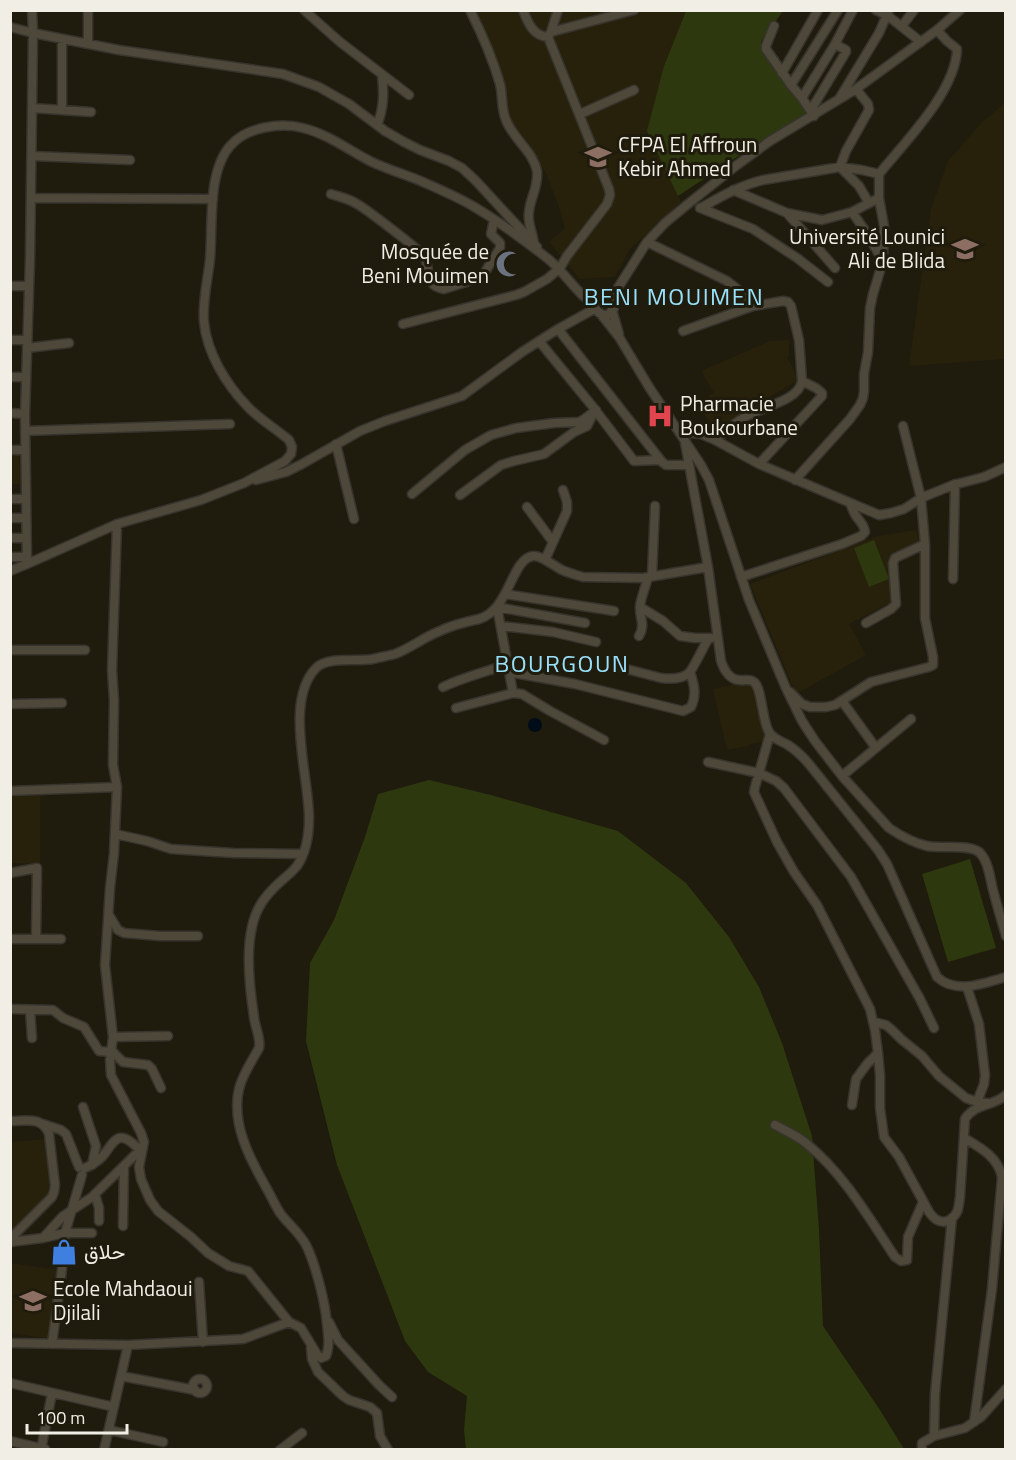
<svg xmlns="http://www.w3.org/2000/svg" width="1016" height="1460" font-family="'Titillium Web',Vazirmatn,sans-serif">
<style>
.built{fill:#27210c}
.green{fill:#2e380e}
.water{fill:#000d19}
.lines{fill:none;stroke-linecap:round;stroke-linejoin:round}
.minor-casing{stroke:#37342e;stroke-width:11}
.minor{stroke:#4d4839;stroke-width:8}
.labels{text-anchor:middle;stroke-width:6;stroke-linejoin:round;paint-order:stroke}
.poi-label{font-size:21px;fill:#f1eee5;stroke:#1f1b0d;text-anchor:start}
.quarter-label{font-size:24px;letter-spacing:1.5px;fill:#99e1fb;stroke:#1f1b0d}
</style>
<rect width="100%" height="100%" fill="#1f1b0d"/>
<path class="built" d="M 476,11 L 686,11 L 664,66 L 678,196 L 681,202 L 630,249 L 615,277 L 580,279 L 549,242 L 565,228 L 560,210 L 546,173 L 527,141 L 521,140 L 504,108 L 508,96 Z
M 1005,103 L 1005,359 L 909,366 L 931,209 L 948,161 L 981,123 Z
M 789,340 L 789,356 L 787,357 L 799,380 L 748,409 L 715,430 L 697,403 L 714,393 L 701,371 L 770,341 Z
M 11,453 L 19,453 L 20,484 L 11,484 Z
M 916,530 L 920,541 L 890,558 L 893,601 L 849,624 L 866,655 L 796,694 L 750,584 L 878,536 Z
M 746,682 L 753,685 L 767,738 L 765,741 L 749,744 L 749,746 L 727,750 L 713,689 Z
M 40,795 L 40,863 L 11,863 L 11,797 Z
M 45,1139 L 51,1190 L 11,1235 L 11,1142 Z
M 11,1263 L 59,1270 L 50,1339 L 11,1333 Z"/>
<path class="green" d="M 686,11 L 783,11 L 761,42 L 807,113 L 749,149 L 678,196 L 647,131 L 664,66 Z
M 874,540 L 889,579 L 869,587 L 854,548 Z
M 429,780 L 491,795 L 618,831 L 686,883 L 729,937 L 759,987 L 782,1043 L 812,1136 L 819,1230 L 823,1326 L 880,1410 L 904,1449 L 466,1449 L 464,1430 L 467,1396 L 428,1372 L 405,1341 L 337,1165 L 306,1041 L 310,963 L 334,920 L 365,837 L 378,794 Z
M 970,859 L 996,948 L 948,962 L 922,874 Z"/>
<path class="water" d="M528 725a7 7 0 1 1 14 0a7 7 0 1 1-14 0Z"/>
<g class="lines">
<g class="minor-casing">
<path id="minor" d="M 304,10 L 340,42 L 409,95
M 470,10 C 481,32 493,60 500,84 C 503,96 501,109 506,120 C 513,139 533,151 537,171 C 539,186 530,198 529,212 C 527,223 533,233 534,244
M 523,10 C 528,23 533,36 548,37 L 551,32 L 558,10
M 876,10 L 888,16 L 921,42
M 774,26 L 766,46 L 766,49 L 791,85 L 802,98 L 814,116
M 902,26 L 914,10
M 10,27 L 33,33 L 119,50 L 283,74 L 319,87 L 349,104 L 385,131 L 404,142 L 420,150 L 449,161 L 462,168 L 476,181 L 537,247
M 551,32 L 634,10
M 88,44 L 88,10
M 782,73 L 818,10
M 791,85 L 838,10
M 856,89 L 868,104 L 869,110 L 846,151 L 840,167 L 859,186 L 869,203
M 802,98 L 835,44 L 853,10
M 839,99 L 879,33 L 889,10
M 32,108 L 91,112
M 62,110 L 62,39
M 811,110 L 846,52 L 846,50 L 835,44
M 580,114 L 634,90
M 377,125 C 384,108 384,93 382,75
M 32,156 L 130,160
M 879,174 C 905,142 956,91 957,49 L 947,41 L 937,30
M 733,190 L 787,213 L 822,220 L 852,212 L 879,198
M 331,194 C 340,197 350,199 357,204 C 365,208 421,251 424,256 C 431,269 424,286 444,289 L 482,277 L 500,248 L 500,243 L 491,234 L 494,220
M 31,198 L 213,199
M 700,208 L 753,229 L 797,258 L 828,282
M 701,208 C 721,196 741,185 763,180 L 840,167 L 862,170 L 879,174 L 879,198 L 884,226 L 883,261 L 873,294 L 870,308 L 868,352 L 864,374 L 864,391 L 863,398 L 860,405 L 850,419 L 795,480
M 852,212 L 864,229 L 883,261
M 787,213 L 835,268
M 647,242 L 727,281 L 741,292 L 753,306
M 10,286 L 29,286
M596 306a9 9 0 1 1 18 0a9 9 0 1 1-18 0Z
M 611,299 L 647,242 L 665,223 L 688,204 L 737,165 L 770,141 L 856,89 L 937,30 L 960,10
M 612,310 L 619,334
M 600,313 L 619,337 L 649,387 L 701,465 L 709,480 L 749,600 L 785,686 L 802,721 L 815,741 L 842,776 L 889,828 C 901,836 913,843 927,846 C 941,849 973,843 981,854 C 988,862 990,876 992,886 C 996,902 1001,919 1006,936
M 403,324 L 516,295 L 524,292 L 547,279 L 560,268 L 567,256 L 607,204 L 610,195 L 609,189 L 548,37
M 558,329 L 662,462 L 666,465 L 689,465
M 683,331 L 753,306 L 783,301 L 788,302 L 791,306 L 799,340 L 802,381 C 799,401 761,407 745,417 C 734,423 725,432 715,440
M 10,340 L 27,340
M 539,341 L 593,407 L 634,461 L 660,460
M 27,348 L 69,343
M 10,377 L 26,377
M 10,413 L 25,414
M 25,431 L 230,424
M 680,432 L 701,434 L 715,440 L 759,464 L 879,515 L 891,513 L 904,509 L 921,498 L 953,485 L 984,477 L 1006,467
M 685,443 L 708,567 L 721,661 C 724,670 730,680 740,680 C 745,681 749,678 754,682 C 762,688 762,721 769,732 C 773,739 781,741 788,745 C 796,750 803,757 809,764 L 878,850 L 887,864 L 937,977 C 957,995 984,983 1006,977
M 336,444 L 354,519
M 10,450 L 25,450
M 759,464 L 822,396 L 822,393 L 816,388 L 802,381
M 256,480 L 286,472 L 302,464 L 360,431 L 385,421 L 462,396 L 522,352 L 558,329 L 596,308
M 412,494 L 465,450 L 491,435 L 516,428 L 554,423 L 579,422 L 583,420 L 596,410
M 460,495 L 501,465 L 514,461 L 544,454 L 574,432 L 587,426 L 592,416
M 10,499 L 26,499
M 527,507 L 553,542
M 10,518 L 26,518
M 117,524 L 112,670 L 114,700 L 113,765 L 117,787 L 114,853 L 110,888 L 105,965 L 113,1037 L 110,1060 L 111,1075 L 141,1133 L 144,1142 L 139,1167 L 141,1179 L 150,1200 L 158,1211 L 191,1237 L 208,1253 L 229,1266 L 248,1271 L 289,1322 L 301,1328 L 318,1356 L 321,1358 L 326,1356 C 331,1344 327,1328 326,1315 C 323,1295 315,1263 306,1245 C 299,1232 288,1224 280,1213 C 275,1205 271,1196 267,1189 C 250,1159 231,1124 239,1089 C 242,1075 252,1061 259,1048 C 261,1037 255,1028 254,1017 C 250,991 246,952 252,927 C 256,907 266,895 280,882 C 286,877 292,872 297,866 C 306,853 309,834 309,818 C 309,776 284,701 316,668 C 328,656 356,662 373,659 C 380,657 388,656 395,654 C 411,648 424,637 440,631 C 452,625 465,622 479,619 C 510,610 511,559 533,556 C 541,555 554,566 562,570 C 569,573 576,575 583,577 L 643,578 L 708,567
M 10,538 L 26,538
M 10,557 L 26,557
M 545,560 L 567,511 L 567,502 L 563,490
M 27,564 L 117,524 L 201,500 L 244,483 L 285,461 L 291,454 L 292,447 L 289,440 C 275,428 259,419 247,406 C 226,384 207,353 204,322 C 202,302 208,279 210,259 C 213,224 207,171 231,145 C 247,127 281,122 303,128 C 328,134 350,151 372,162 C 389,170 407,175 423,182 C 441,190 460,198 476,208 C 500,222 525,241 547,258 C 564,271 578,296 596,305
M 10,571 L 27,564 L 25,414 L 30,259 L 33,33 L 32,10
M 652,576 L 655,506
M 741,577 L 842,544 L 861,536 L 865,532 C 864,524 860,522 856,516 C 853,512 852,507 850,503
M 953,579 L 955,484
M 505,594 L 614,611
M 640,607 L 663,621 L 680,636 L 695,638 L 711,638
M 866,623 L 891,609 L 896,604 L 893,563 L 895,558 L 925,544
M 501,626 L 553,632 L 596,642
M 639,636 C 646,624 639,618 640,606 C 641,597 646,586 648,577
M 10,650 L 85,650
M 615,666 L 661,678 C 669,679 682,679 689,673 C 693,669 704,646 708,639
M 509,672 L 575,684 L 683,711 L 691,707 C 697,695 694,684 690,672
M 443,687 C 464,677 486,672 508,664
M 790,692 L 802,704 L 810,707 L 826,707 L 835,705 L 871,682 L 929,667 L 933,665 L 933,657 L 925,618 L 925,544 L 921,498 L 903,426
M 513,693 L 497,607 L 585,623
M 842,701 L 876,748
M 10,704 L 62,703
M 456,708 L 513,693 L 522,694 L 550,711 L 604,740
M 770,734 L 755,787 L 754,792 L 777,842 L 794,872 L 817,905 L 870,1009 L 875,1030 L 878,1053 L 880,1075 L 880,1108 L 884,1137 L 899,1157 L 929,1212 C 937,1224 949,1226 957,1212 C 959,1208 959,1202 960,1197 L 965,1119 C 975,1103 992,1107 1006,1095
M 708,762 L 759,773 L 776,781 L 784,788 L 851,877 L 920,999 L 934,1028
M 842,776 L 911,719
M 10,791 L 117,787
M 115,834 L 147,841 L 171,849 L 233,853 L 302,854
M 10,873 L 37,868 L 36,939
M 109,915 L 118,930 L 124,933 L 160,936 L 198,936
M 10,939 L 61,939
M 967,987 L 979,1024 L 985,1075 L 984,1084 L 977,1102
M 10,1009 L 53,1010 L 63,1018 L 84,1027 L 99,1051 L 111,1052
M 30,1010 L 32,1038
M 874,1022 L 886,1025 L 892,1030 L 901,1039 L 922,1056 L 939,1076 L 966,1098 L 977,1102 L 987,1103
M 113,1037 L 168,1036
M 111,1050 L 123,1062 L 148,1065 L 152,1069 L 161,1088
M 852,1105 L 856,1079 L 867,1064 L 878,1053
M 83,1107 L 96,1146 L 92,1165
M 10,1121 C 27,1121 42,1116 49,1134 L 55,1185 L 54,1192 L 52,1197 L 10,1239
M 43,1124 L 61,1130 L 66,1134 L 79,1167
M 775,1125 C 786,1131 798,1136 807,1144 C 844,1174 869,1218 895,1257 L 901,1261 L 907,1260 L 908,1237 L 923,1202
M 964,1138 C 981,1148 998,1157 1002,1177 L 992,1289 L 974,1422
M 85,1168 C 92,1165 97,1162 102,1157 C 108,1151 114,1136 123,1138 C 130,1139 135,1146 140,1150
M 95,1194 L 99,1208 L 99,1221
M 123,1226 L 124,1166
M 43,1238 L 65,1233 L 92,1233
M 10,1242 L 43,1238 L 63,1216 L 92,1197 L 140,1150
M 199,1282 L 203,1342
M 329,1322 L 338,1340 L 379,1385 L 392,1397
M 10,1343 L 128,1345 L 243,1339 L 289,1322
M 52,1344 L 62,1269 L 65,1233 L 82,1175
M 311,1348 L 312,1359 L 318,1372 L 343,1396 L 349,1400 L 370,1407 L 377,1413 L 380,1436 L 388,1450
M 121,1376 L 195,1390
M193 1386a7 7 0 1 1 14 0a7 7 0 1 1-14 0Z
M 10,1383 L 114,1407
M 109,1430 L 163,1442
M 934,1436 L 935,1394 L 952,1218
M 10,1441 L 45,1449
M 41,1450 L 52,1393
M 104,1450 L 128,1345
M 280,1450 L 302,1433
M 922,1450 L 922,1443 L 934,1436 L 965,1428 L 981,1417 L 1006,1389"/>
</g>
<use href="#minor" class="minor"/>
</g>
<defs>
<g id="university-bare" transform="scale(2.07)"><path d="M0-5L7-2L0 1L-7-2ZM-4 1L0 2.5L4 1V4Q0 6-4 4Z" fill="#8d6e63" stroke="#1f1b0d" stroke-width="2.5" paint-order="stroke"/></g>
<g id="mosque-bare" transform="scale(2.07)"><path d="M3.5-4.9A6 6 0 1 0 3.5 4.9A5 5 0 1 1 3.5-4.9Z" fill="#6b7280" stroke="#1f1b0d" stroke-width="2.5" paint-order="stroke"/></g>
<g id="hospital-bare" transform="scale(2.07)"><path d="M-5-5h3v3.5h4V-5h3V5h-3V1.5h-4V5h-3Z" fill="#e0444e" stroke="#1f1b0d" stroke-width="2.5" paint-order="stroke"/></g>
<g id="shop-bare" transform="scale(2.07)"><path d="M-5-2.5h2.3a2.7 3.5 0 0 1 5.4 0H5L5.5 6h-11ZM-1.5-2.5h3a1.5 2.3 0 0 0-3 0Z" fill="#3f7fe0" stroke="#1f1b0d" stroke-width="2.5" paint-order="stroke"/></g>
<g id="school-bare" transform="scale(2.07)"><path d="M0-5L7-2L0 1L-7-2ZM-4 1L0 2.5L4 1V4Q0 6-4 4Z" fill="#8d6e63" stroke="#1f1b0d" stroke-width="2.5" paint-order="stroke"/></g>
</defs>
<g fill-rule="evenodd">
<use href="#university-bare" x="598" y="157"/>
<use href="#university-bare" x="965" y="249"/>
<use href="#mosque-bare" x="509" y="264"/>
<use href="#hospital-bare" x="660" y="416"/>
<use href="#shop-bare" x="64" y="1252"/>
<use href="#school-bare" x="33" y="1301"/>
</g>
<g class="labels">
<g class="poi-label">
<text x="618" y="152">CFPA El Affroun<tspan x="618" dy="24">Kebir Ahmed</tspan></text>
<text x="945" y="244" text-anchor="end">Université Lounici<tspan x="945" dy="24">Ali de Blida</tspan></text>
<text x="489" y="259" text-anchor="end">Mosquée de<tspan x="489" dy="24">Beni Mouimen</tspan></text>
<text x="680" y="411">Pharmacie<tspan x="680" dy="24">Boukourbane</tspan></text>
<text x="84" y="1259">حلاق</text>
<text x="53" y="1296">Ecole Mahdaoui<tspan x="53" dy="24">Djilali</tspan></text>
</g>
<g class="quarter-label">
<text x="674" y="305">BENI MOUIMEN</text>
<text x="562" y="672">BOURGOUN</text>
</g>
</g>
<rect width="1016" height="1460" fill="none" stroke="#f1eee5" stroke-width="24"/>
<path d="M27 1424v9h100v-9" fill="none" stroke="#f1eee5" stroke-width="3"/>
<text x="36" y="1424" font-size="18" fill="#f1eee5" stroke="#1f1b0d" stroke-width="4.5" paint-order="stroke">100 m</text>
</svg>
